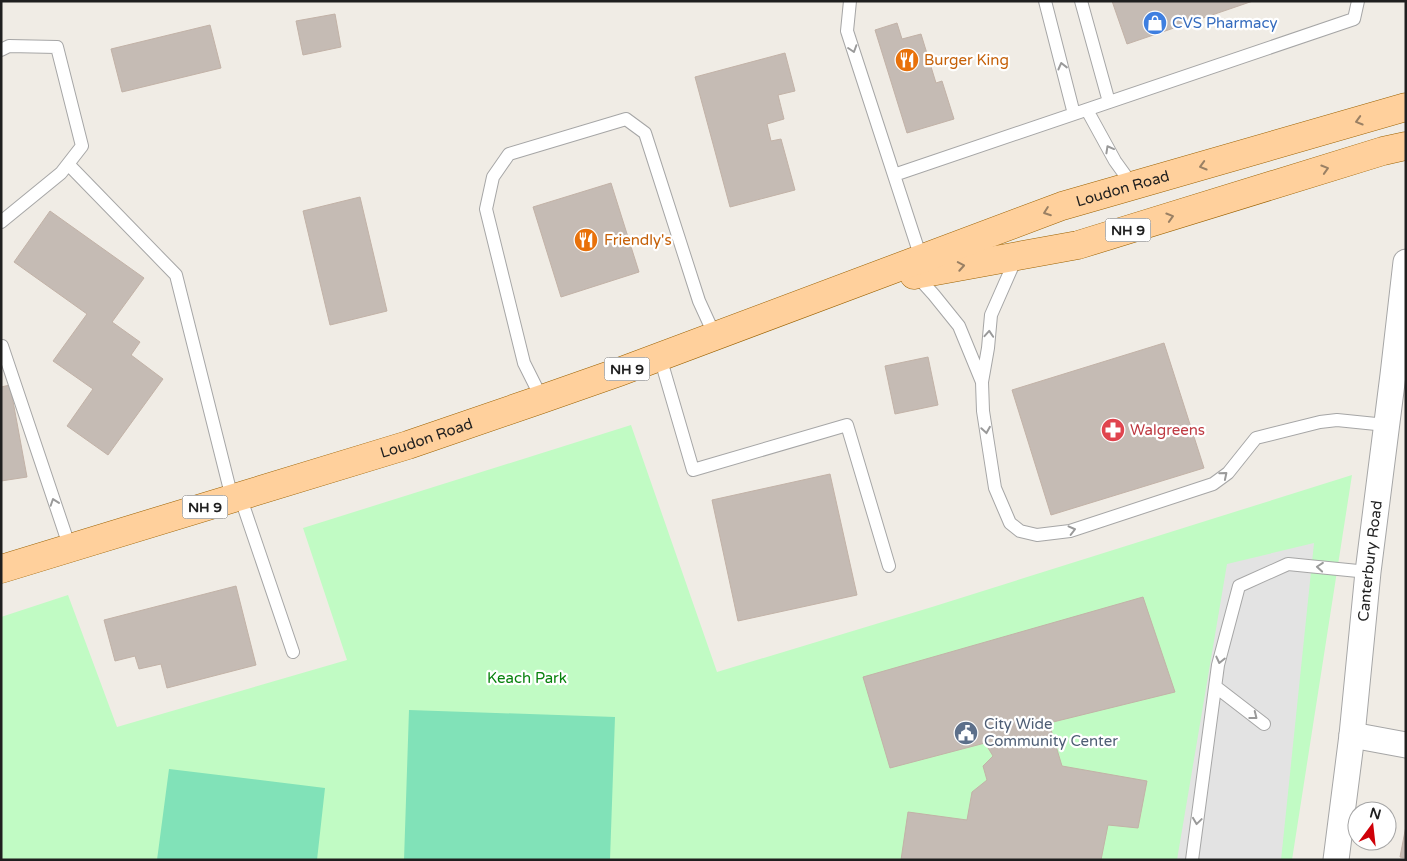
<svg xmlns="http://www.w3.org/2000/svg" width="1407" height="861" font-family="'Varela Round',sans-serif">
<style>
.park{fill:#c1fbc4}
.pitch{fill:#81e2b8}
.parking{fill:#e3e3e3}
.building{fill:#c5bbb4;stroke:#c2b2a7}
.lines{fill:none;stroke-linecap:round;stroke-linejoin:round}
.lane-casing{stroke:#a6a6a6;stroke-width:14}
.street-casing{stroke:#a6a6a6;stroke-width:27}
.primary-casing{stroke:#9b6100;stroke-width:29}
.lane{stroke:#fff;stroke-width:12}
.street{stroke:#fff;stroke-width:25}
.primary{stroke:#ffd09c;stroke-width:28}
.oneway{stroke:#9a9a9a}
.oneway2{stroke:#9a8064}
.labels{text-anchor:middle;stroke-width:4.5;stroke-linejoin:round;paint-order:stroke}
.shield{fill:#fff;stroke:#626262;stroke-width:1}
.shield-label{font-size:14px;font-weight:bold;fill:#1f1f1f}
.shop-label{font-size:15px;fill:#366cbe;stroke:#fff;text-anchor:start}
.food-label{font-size:15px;fill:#c56008;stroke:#fff;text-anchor:start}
.street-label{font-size:15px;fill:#1f1f1f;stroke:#fff}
.health-label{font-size:15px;fill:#be3a42;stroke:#fff;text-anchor:start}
.park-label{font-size:15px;fill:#08820e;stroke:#fff}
.service-label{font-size:15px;fill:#4e5e75;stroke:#fff;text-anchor:start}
</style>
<rect width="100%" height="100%" fill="#f0ece5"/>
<path class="park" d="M 631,425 L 717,672 L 932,607 L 1352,475 L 1292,860 L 1,860 L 1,617 L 68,595 L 117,727 L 347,660 L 303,528 Z"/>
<path class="pitch" d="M 409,710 L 615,717 L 610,860 L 404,860 Z
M 169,769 L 325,788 L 317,860 L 157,860 Z"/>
<path class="parking" d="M 1314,543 L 1281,860 L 1177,860 L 1227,564 Z"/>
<path class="building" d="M 1112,1 L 1253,1 L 1127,44 Z
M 335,14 L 341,47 L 303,55 L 296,21 Z
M 897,23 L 902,39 L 921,34 L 936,83 L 942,81 L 954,119 L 907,133 L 875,30 Z
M 210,25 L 221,68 L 122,92 L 111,49 Z
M 785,53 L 795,91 L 778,95 L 784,119 L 767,124 L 771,141 L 781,139 L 795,190 L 730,207 L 695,77 Z
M 611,183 L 639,272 L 561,297 L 533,207 Z
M 360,197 L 387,311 L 330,325 L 303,211 Z
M 50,211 L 144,278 L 112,322 L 140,342 L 131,355 L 163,379 L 108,455 L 67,426 L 93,389 L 53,361 L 87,314 L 14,262 Z
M 1164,343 L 1204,468 L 1051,515 L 1012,390 Z
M 928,357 L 938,405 L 895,414 L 885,366 Z
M 10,385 L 27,477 L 1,481 L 1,387 Z
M 830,474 L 857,595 L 738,621 L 712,500 Z
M 236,586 L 256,665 L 167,688 L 161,664 L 139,669 L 135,656 L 115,661 L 104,620 Z
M 1143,597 L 1175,692 L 1049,723 L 1062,766 L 1147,781 L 1138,828 L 1108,825 L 1101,860 L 901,860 L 908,812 L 967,820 L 972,792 L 987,780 L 983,766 L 993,756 L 985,743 L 890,768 L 863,677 Z
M 1406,826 L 1406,858 L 1400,857 Z"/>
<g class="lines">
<g class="lane-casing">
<path id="lane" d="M 850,1 L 847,31 L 921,258
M 1045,1 L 1074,114
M 1081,1 L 1109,102
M 1,50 L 9,46 L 57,47 L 82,146 L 61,173 L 1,222
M 1087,110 L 1115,161 L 1133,186
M 68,164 L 176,275 L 232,498
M 894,175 L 1354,19 L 1358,1
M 1017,256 L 991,315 L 988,348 L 982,382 L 983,411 L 995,488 L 1010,523 L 1020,531 L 1037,535 L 1070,531 L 1213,484 L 1228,473 L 1256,438 L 1320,422 L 1337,420 L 1386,425
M 916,275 L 934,295 L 959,326 L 982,382
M 1,346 L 2,346 L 70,548
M 660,357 L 693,470 L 847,425 L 889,566
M 542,399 L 524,363 L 486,209 L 493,177 L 509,154 L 626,119 L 645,133 L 699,301 L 715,336
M 240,496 L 293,652
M 1216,687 L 1264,724
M 1192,860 L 1218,665 L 1239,586 L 1288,564 L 1368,572"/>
</g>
<g class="street-casing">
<g id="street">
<path d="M 1352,735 L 1406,745"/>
<path id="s1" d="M 1336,860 L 1352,735 L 1368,572 L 1393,375 L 1406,262"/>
</g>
</g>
<g class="primary-casing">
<g id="primary">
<path d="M 914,275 L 1078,245 L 1383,151 L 1406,146"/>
<path id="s2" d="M 1,569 L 408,445 L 542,399 L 619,372 L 1062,206 L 1406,107"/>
</g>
</g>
<use href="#lane" class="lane"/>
<use href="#street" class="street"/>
<use href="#primary" class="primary"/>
</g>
<defs><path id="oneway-chevron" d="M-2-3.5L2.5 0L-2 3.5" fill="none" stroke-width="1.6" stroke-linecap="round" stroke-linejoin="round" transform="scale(1.25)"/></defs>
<g class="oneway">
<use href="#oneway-chevron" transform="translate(853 49) rotate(72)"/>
<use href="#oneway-chevron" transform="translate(1062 66) rotate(-104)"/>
<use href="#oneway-chevron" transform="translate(1109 149) rotate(-119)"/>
<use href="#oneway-chevron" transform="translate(989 334) rotate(-86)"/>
<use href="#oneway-chevron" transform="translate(986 430) rotate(81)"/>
<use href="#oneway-chevron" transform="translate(1224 475) rotate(-40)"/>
<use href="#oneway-chevron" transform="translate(54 502) rotate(-109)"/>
<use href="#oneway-chevron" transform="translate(1072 530) rotate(-14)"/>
<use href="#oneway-chevron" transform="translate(1320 567) rotate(-175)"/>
<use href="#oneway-chevron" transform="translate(1220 660) rotate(103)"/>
<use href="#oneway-chevron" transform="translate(1254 716) rotate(38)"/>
<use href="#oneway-chevron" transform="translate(1197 821) rotate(98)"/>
</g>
<g class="oneway2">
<use href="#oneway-chevron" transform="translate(1359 121) rotate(164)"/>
<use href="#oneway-chevron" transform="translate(1203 166) rotate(164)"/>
<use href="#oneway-chevron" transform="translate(1325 169) rotate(-17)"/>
<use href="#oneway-chevron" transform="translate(1047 212) rotate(160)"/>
<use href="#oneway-chevron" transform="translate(1170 217) rotate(-17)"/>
<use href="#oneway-chevron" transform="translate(961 266) rotate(-10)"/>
</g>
<defs>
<g id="shop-disc" transform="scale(1.25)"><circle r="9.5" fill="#3f7fe0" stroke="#fff"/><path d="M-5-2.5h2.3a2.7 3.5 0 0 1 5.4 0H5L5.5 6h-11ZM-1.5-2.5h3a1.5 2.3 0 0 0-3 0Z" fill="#fff"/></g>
<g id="restaurant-disc" transform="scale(1.25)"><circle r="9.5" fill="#e8710a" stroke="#fff"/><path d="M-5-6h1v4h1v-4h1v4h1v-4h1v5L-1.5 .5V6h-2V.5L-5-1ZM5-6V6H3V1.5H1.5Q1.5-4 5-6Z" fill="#fff"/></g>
<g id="pharmacy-disc" transform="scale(1.25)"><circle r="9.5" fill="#e0444e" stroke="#fff"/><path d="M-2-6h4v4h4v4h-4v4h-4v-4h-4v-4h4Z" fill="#fff"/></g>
<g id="civic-disc" transform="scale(1.25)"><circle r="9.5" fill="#5c6f8a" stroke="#fff"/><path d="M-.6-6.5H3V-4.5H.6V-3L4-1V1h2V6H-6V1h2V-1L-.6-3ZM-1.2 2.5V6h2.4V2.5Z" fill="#fff"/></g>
</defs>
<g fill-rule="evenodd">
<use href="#shop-disc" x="1155" y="23"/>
<use href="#restaurant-disc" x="907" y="60"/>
<use href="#restaurant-disc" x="586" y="240"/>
<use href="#pharmacy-disc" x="1113" y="430"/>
<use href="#civic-disc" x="966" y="733"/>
</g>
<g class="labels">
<g class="shield">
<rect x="1105.5" y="218.5" width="45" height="23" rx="4"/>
<rect x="604.5" y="357.5" width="45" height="23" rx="4"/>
<rect x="182.5" y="495.5" width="45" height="23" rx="4"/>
</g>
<g class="shield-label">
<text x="1128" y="235">NH 9</text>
<text x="627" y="374">NH 9</text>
<text x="205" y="512">NH 9</text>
</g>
<g class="shop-label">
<text x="1172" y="28">CVS Pharmacy</text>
</g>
<g class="food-label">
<text x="924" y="65">Burger King</text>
<text x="604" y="245">Friendly's</text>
</g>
<g class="street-label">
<text dy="5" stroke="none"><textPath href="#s2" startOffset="1185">Loudon Road</textPath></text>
<text dy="5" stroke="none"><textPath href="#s2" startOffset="445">Loudon Road</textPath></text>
<text dy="5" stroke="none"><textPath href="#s1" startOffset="301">Canterbury Road</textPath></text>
</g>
<g class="health-label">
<text x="1130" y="435">Walgreens</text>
</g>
<g class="park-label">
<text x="527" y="683">Keach Park</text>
</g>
<g class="service-label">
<text x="984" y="729">City Wide<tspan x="984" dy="17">Community Center</tspan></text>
</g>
</g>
<rect width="1407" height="861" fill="none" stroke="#1f1f1f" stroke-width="5"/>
<g transform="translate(1372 826) rotate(15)"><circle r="24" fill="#ffffff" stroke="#a5a5a5"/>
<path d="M0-4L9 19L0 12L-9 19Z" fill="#cf0008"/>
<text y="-8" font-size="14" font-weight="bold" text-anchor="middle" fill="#1f1f1f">N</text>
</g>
</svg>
